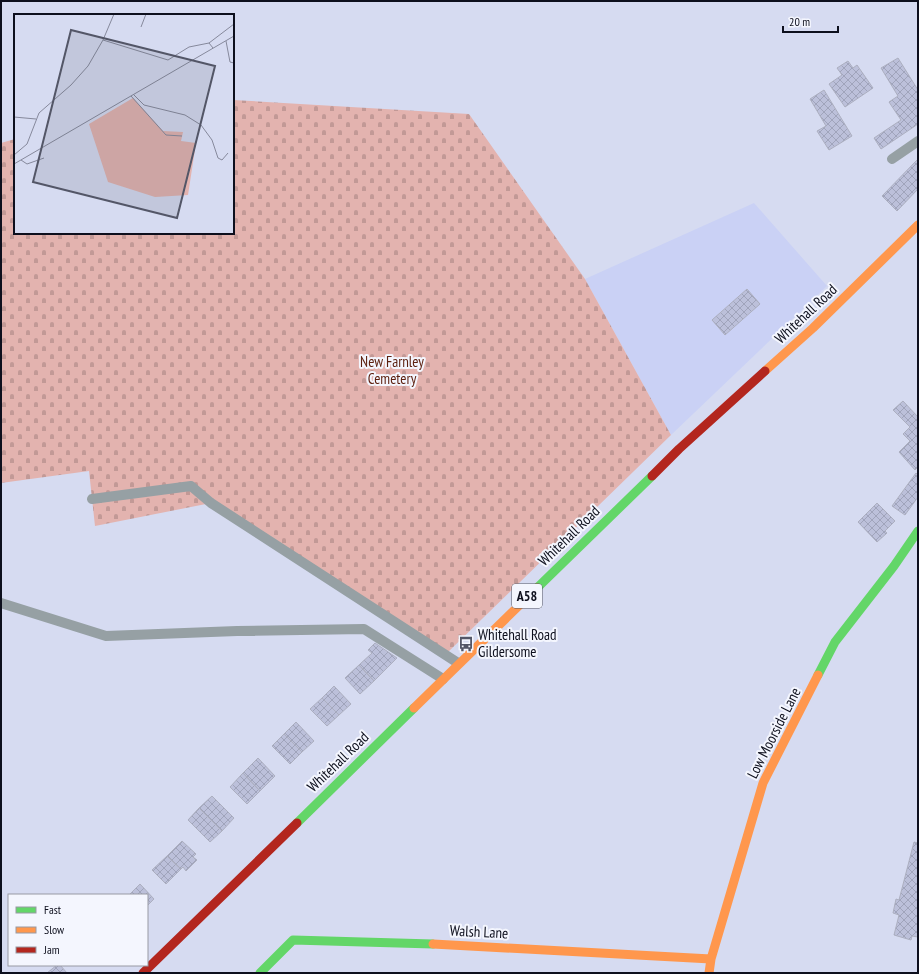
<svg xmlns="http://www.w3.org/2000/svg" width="919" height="974" font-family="'PT Sans Narrow',sans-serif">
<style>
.built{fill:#cad1f5}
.cemetery{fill:url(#cemetery-stones)}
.building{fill:url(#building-cross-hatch);stroke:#acafc0}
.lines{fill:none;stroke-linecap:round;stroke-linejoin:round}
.lane{stroke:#96a0a4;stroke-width:10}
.fast{stroke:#63d668;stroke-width:9}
.slow{stroke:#ff974d;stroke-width:9}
.jam{stroke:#b3261e;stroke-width:9}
.labels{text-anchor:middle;stroke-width:4;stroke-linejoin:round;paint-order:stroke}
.shield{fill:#f4f6fe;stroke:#525460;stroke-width:1}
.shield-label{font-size:14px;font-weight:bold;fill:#0d0f1d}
.street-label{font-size:15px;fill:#0d0f1d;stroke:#f4f6fe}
.park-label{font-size:15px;fill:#5c1f0e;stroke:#f4f6fe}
.poi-label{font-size:15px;fill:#0d0f1d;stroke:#f4f6fe;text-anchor:start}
.inset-road{fill:none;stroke:#86899c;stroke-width:1}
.view{fill:#535667;fill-opacity:0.15;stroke:#535667;stroke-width:2}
.inset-edge{fill:none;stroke:#0d0f1d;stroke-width:2}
</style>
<defs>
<pattern id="cemetery-stones" width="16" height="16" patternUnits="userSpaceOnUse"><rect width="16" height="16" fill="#e3b3af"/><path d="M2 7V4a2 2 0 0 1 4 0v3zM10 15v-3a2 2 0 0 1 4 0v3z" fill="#c29996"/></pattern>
<pattern id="building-cross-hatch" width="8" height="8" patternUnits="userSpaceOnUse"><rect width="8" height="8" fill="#bcc0da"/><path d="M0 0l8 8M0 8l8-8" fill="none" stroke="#a0a4bb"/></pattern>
</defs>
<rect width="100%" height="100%" fill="#d6dbf1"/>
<path class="built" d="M 754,203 L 827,286 L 671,435 L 585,279 Z"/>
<path class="cemetery" d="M 233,100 L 469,114 L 585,279 L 671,435 L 445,655 L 211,503 L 95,526 L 89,471 L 1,483 L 1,143 L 15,139 L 15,233 L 233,233 Z"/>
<path class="building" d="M 898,58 L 918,90 L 918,124 L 881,149 L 874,138 L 901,120 L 889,102 L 898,96 L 881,68 Z
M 848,61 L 853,68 L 857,65 L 873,88 L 845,107 L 829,84 L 842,75 L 837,68 Z
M 824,90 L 852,136 L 829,150 L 817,131 L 826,126 L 810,99 Z
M 917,160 L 918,161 L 918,189 L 897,211 L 882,196 Z
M 747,289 L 760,304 L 725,335 L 712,320 Z
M 903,401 L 918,417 L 918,467 L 915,470 L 899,452 L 910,441 L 903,434 L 910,427 L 893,410 Z
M 916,473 L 918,475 L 918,497 L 905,515 L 892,506 Z
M 877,503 L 895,521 L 885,531 L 887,533 L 877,542 L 858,522 Z
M 375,643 L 397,658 L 374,681 L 359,665 L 372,653 L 368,650 Z
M 359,665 L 374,681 L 360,694 L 345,678 Z
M 334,686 L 351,704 L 339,715 L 322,698 Z
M 322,698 L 339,715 L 327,726 L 310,709 Z
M 296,722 L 314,741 L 302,752 L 284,734 Z
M 284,734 L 302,752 L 290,764 L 272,746 Z
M 258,758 L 275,776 L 260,791 L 243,773 Z
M 243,773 L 260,791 L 247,804 L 230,787 Z
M 212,796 L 234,818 L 222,831 L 199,808 Z
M 199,808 L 222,831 L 210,842 L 188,820 Z
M 182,841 L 196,854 L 193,857 L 197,860 L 186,871 L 183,867 L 181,869 L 167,856 Z
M 914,842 L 918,843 L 918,937 L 912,936 L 911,940 L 894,935 L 899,915 L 893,913 L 896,899 L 899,900 Z
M 167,856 L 181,869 L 166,884 L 152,870 Z
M 140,884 L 154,899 L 147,906 L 147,895 L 129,895 Z
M 57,965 L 60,965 L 67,973 L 47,973 Z"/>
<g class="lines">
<path class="lane" d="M 892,159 L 918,141
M 92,499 L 191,486 L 211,503 L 458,663
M 1,603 L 106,636 L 237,631 L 364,629 L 443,679"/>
<path class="fast" d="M 537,588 L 652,476
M 818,675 L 835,642 L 894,566 L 918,531
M 297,823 L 414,708
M 260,973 L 293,940 L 433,944"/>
<path class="slow" d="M 765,371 L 813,328 L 918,225
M 414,708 L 537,588
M 433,944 L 711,959
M 709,973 L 711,959 L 763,783 L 818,675"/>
<path class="jam" d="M 652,476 L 679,449 L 765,371
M 143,973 L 297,823"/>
</g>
<defs>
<g id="bus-bare" transform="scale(1.2)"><path d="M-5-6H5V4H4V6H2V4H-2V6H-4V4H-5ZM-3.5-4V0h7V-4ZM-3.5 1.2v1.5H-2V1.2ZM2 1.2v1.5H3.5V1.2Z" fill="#535667" stroke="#f4f6fe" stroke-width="2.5" paint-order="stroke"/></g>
</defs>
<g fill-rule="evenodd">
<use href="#bus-bare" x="466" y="644"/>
</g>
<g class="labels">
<rect class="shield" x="512" y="584" width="30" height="24" rx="3"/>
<g class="shield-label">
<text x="527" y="601">A58</text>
</g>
<g class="street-label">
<text transform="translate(806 314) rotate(-43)" y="5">Whitehall Road</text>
<text transform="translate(569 536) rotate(-44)" y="5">Whitehall Road</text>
<text transform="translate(774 733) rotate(-63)" y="5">Low Moorside Lane</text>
<text transform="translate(338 762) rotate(-44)" y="5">Whitehall Road</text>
<text transform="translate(479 932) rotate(3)" y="5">Walsh Lane</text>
</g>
<g class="park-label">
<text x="392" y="367">New Farnley<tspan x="392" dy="17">Cemetery</tspan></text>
</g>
<g class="poi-label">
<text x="478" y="640">Whitehall Road<tspan x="478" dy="17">Gildersome</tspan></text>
</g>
</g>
<g transform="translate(14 14)">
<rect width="220" height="220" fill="#d6dbf1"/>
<path d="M 119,84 L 149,117 L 169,118 L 167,127 L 182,129 L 174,181 L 141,183 L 94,168 L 75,110 Z" fill="#e3b3af"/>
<path class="inset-road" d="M 127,13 L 132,0M 89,26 L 154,46 L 175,33 L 195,29 L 199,34M 212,27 L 216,48 L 220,49M 195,29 L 220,10M 120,81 L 130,91 L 171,101 L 187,111 L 198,126 L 204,144 L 208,146 L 214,139M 117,82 L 152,121 L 168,122M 0,103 L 22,105M 0,141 L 13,130 L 25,99 L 57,71 L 74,52 L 89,26 L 100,0M 7,146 L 13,150 L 30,144M 0,150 L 220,22"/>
<path class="view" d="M 57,16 L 201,52 L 163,204 L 19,168 Z"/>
<rect width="220" height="220" class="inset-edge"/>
</g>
<rect width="919" height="974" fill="none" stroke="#0d0f1d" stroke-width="4"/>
<rect x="8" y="894" width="140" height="72" fill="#f4f6fe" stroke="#989aa4"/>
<rect x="16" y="907" width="20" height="6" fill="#63d668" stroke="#989aa4"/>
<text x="44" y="914" font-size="12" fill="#0d0f1d">Fast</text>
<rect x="16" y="927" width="20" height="6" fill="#ff974d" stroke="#989aa4"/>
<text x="44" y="934" font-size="12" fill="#0d0f1d">Slow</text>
<rect x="16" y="947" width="20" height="6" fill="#b3261e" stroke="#989aa4"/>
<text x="44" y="954" font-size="12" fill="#0d0f1d">Jam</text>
<path d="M783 26v6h55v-6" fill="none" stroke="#0d0f1d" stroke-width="2"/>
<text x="789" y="26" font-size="12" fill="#0d0f1d" stroke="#f4f6fe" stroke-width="3" paint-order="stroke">20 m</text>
</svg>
